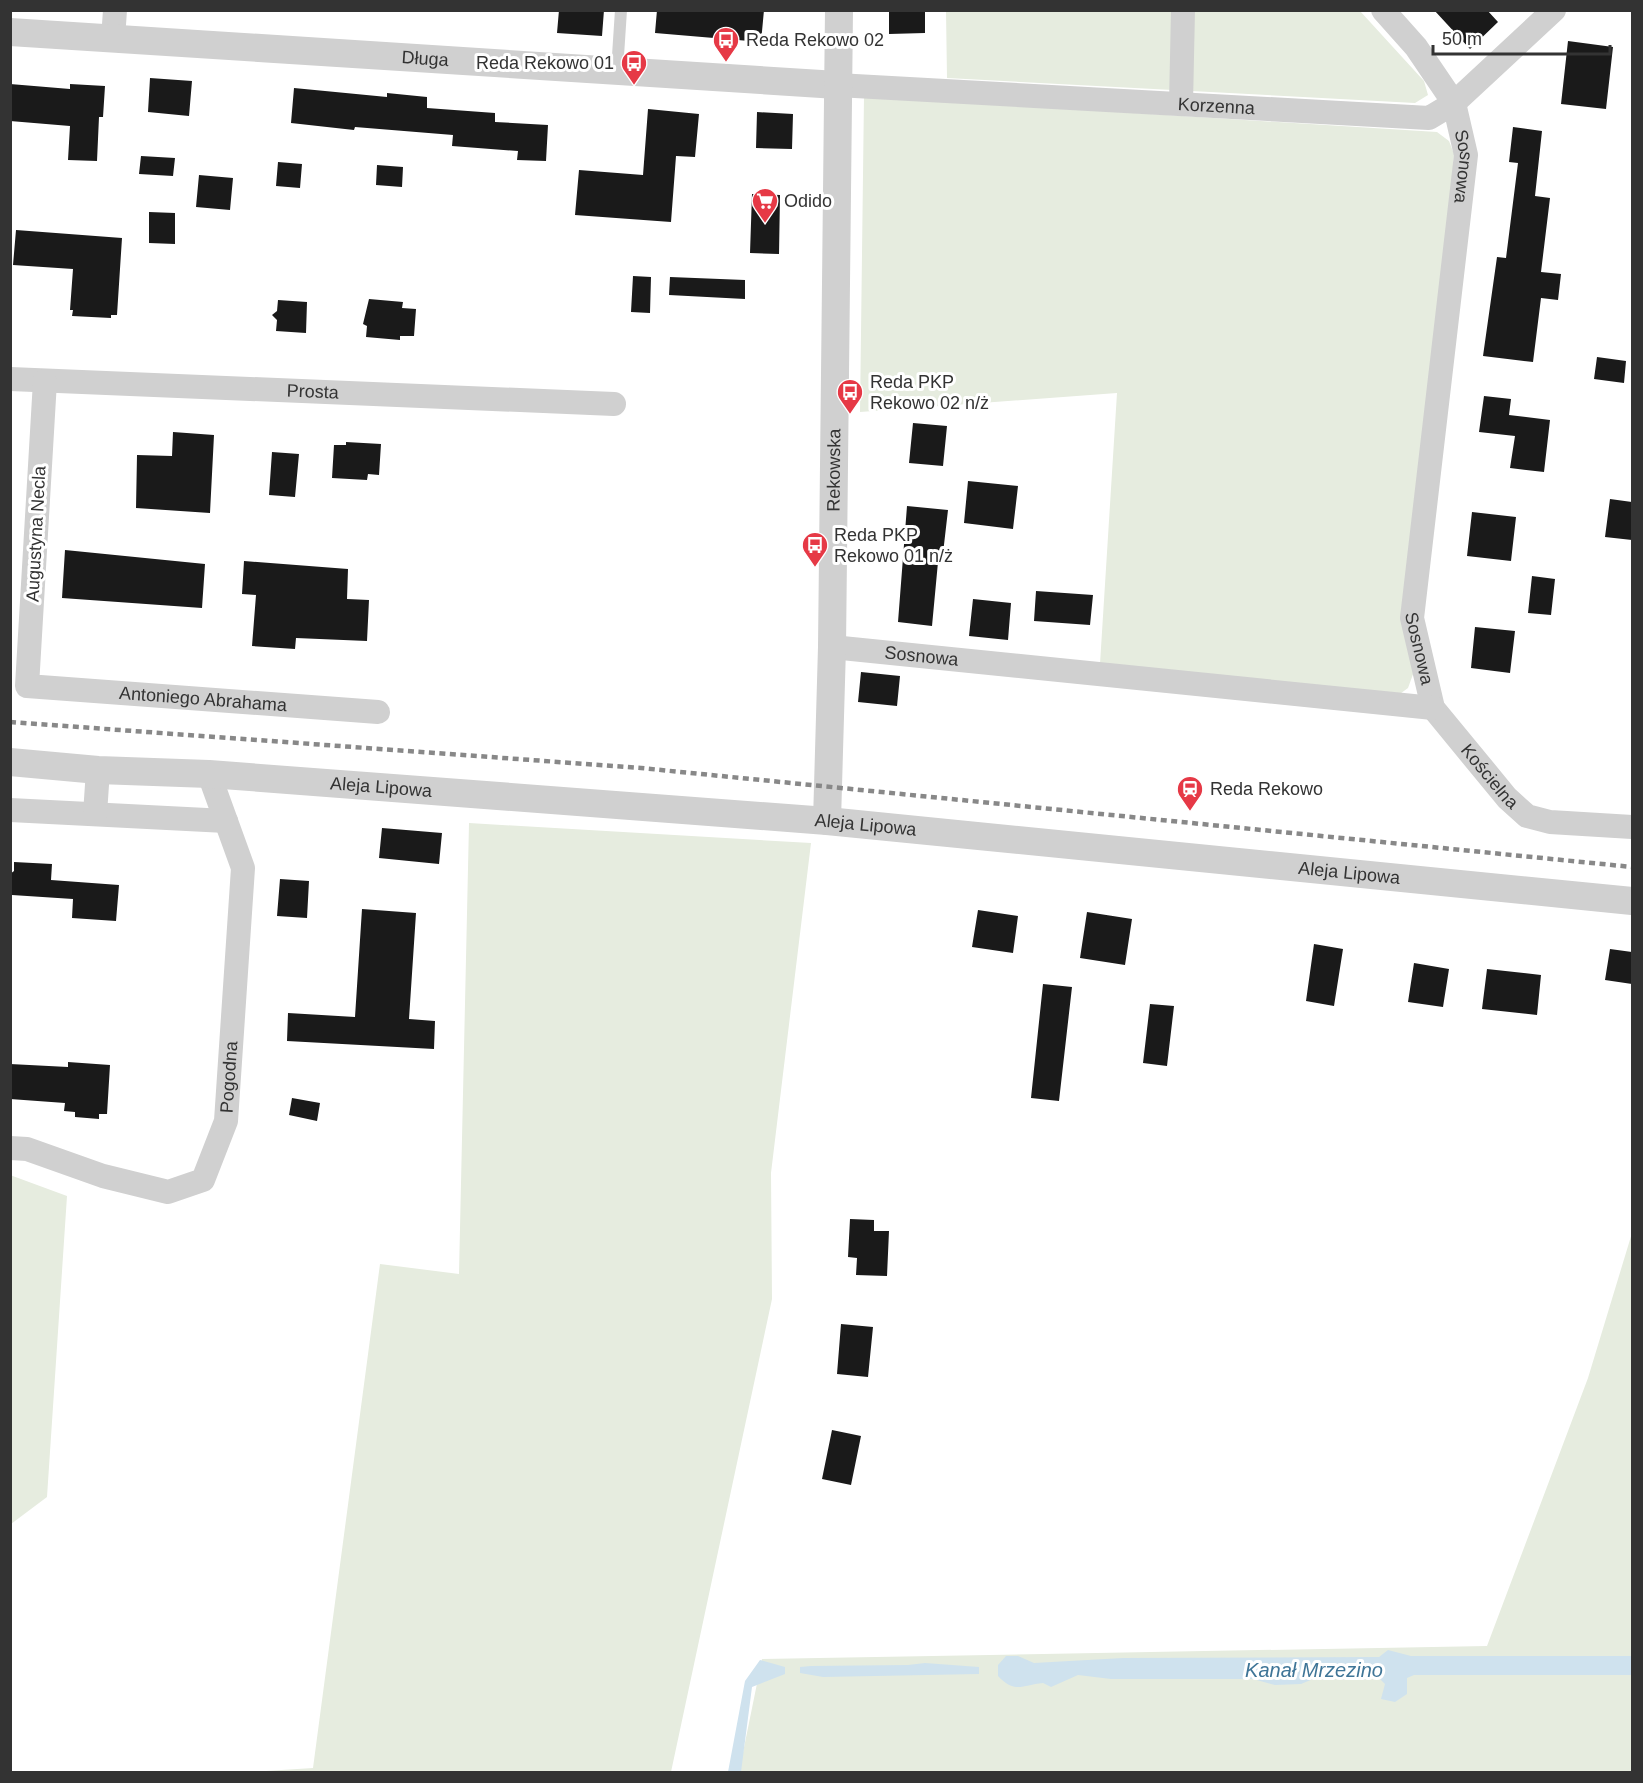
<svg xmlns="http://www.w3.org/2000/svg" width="1643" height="1783" font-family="Arial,sans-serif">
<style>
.green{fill:#e6ecdf}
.water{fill:#cfe2ee}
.building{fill:#1a1a1a}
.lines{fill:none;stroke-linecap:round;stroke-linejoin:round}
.service{stroke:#d0d0d0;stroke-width:12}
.minor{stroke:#d0d0d0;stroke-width:24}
.tertiary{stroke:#d0d0d0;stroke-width:28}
.rail{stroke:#888;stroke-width:4.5;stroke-dasharray:6 4.5;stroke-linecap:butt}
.labels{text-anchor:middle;stroke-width:6;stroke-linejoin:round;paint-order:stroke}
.poi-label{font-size:18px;fill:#333;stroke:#fff;text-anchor:start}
.street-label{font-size:18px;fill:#333;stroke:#fff}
.water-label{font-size:20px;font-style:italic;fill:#3f7597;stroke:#fff}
</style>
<rect width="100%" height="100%" fill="#fff"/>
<path class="green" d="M 946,11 L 1360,11 L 1424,81 L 1428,95 L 1415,103 L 947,78 Z
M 864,96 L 1437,132 L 1449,141 L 1454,154 L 1416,666 L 1408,688 L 1393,699 L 1100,664 L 1117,393 L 860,412 Z
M 469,823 L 811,843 L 771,1173 L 772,1299 L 671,1772 L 252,1772 L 313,1768 L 380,1264 L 459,1274 Z
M 10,1175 L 67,1196 L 47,1497 L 11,1524 Z
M 1632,1233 L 1632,1772 L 739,1772 L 762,1659 L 1487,1646 L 1588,1378 Z"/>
<path class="water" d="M 1388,1650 L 1411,1656 L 1632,1656 L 1632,1675 L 1414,1675 L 1407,1678 L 1407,1694 L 1395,1702 L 1381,1699 L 1385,1684 L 1376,1675 L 1313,1679 L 1301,1684 L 1275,1685 L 1253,1679 L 1111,1679 L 1078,1675 L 1051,1687 L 1043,1683 C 1022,1685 1015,1694 998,1676 L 998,1665 L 1006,1656 L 1018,1656 L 1034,1663 L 1123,1658 L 1379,1657 Z
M 760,1660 L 785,1667 L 785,1674 L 752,1687 L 741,1772 L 728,1772 L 745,1681 Z
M 925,1663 L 979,1667 L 979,1674 L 823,1677 L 800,1673 L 800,1667 L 811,1666 L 908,1665 Z"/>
<path class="building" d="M 559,10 L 604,10 L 602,36 L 557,33 Z
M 657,10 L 764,10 L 761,42 L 655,33 Z
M 889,10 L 925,10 L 925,33 L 889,34 Z
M 1434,10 L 1487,10 L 1498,22 L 1470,49 Z
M 1568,41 L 1613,47 L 1606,109 L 1561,104 Z
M 150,78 L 192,81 L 189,116 L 148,112 Z
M 10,84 L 70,89 L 70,84 L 105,86 L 103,117 L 99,117 L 97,161 L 68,160 L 70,126 L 10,121 Z
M 294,88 L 387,97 L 387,93 L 427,97 L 427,108 L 495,113 L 495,122 L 548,125 L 546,161 L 517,160 L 518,151 L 452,146 L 453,135 L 355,127 L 354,130 L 291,123 Z
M 648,109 L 699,114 L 695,157 L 676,156 L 671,222 L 575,215 L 579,170 L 643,175 Z
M 757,112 L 793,114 L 792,149 L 756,148 Z
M 1513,127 L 1542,131 L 1535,196 L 1550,198 L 1541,272 L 1561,274 L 1558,300 L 1541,298 L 1533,362 L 1483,356 L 1497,257 L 1506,258 L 1518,163 L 1509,162 Z
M 141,156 L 175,158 L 173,176 L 139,174 Z
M 278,162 L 302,164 L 300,188 L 276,186 Z
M 377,165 L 403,167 L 402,187 L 376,185 Z
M 199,175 L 233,178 L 230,210 L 196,207 Z
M 752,194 L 780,195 L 779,254 L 750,253 Z
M 149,212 L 175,213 L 175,244 L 149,243 Z
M 16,230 L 122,238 L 117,315 L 111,315 L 111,318 L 72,316 L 73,310 L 70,310 L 73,269 L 13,265 Z
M 633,276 L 651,277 L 650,313 L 631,312 Z
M 670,277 L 745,280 L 745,299 L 669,295 Z
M 369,299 L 403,302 L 402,308 L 416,309 L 414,336 L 400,336 L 400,340 L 366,337 L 367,326 L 363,324 Z
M 278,300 L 307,302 L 306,333 L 276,331 L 277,320 L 272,315 L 277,311 Z
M 1597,357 L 1626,361 L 1624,383 L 1594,379 Z
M 1484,396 L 1511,399 L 1509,415 L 1550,420 L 1544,472 L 1510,468 L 1515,436 L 1479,432 Z
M 913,423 L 947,426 L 943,466 L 909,463 Z
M 173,432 L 214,435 L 210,513 L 136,508 L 137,455 L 172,456 Z
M 346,442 L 381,444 L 379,475 L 368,474 L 367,480 L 332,478 L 334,445 L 346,445 Z
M 272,452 L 299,454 L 295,497 L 269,495 Z
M 968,481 L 1018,486 L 1013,529 L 964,523 Z
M 1610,499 L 1632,502 L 1632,540 L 1605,537 Z
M 907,506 L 948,510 L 942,562 L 938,562 L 932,626 L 898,622 Z
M 1472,512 L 1516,517 L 1511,561 L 1467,556 Z
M 65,550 L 205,564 L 202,608 L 62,598 Z
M 244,561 L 348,569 L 347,599 L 369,600 L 367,641 L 296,638 L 295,649 L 252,646 L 256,595 L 242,594 Z
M 1532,576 L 1555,579 L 1551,615 L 1528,613 Z
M 1036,591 L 1093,595 L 1090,625 L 1034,621 Z
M 973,599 L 1011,603 L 1008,640 L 969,636 Z
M 1475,627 L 1515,631 L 1510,673 L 1471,668 Z
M 861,672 L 900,676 L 897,706 L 858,702 Z
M 382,828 L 442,833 L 439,864 L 379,858 Z
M 14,862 L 52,864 L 51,880 L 119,885 L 116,921 L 72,918 L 73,899 L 12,895 L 10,874 L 14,871 Z
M 280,879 L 309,881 L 307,918 L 277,916 Z
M 362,909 L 416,913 L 409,1019 L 435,1021 L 434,1049 L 287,1041 L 288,1013 L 355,1017 Z
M 978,910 L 1018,916 L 1013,953 L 972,947 Z
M 1087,912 L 1132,919 L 1125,965 L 1080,958 Z
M 1314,944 L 1343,949 L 1334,1006 L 1306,1001 Z
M 1610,949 L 1632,952 L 1632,984 L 1605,980 Z
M 1414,963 L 1449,969 L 1443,1007 L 1408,1002 Z
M 1487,969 L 1541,975 L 1537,1015 L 1482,1009 Z
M 1043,984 L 1072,987 L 1059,1101 L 1031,1098 Z
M 1150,1004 L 1174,1006 L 1167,1066 L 1143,1063 Z
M 68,1062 L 110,1065 L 107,1114 L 99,1114 L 99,1119 L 75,1117 L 75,1112 L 64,1111 L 65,1103 L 10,1099 L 10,1064 L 68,1067 Z
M 292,1098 L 320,1103 L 317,1121 L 289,1115 Z
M 850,1219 L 874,1220 L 874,1231 L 889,1231 L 887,1276 L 856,1275 L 857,1258 L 848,1257 Z
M 841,1324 L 873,1327 L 868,1377 L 837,1374 Z
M 832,1430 L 861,1436 L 851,1485 L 822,1479 Z"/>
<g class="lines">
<path class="service" d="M 617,71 L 621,10"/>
<g class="minor">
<path id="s1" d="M 1383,10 L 1416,47 L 1454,103 L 1466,155 L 1412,618 L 1433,708 L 1507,798 L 1527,816 L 1550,822 L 1632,827"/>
<path d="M 113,39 L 115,10"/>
<path id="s2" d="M 837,85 L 1429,118 L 1454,103 L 1554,10"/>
<path d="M 1181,104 L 1183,10"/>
<path id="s3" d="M 10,379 L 614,404"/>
<path id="s4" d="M 45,381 L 27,686 L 378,712"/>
<path id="s5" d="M 832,647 L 1433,708"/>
<path d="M 10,810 L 226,821"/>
<path d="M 95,814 L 98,770"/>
<path id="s6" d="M 10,1148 L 27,1149 L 103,1176 L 168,1192 L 203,1180 L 226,1121 L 243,868 L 209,774"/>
</g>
<g class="tertiary">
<path id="s7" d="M 10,32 L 837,85"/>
<path id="s8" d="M 10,762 L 98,770 L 209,774 L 827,821 L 1632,901"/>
<path id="s9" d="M 827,821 L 832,647 L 839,10"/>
</g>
<path class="rail" d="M 10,722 L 641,768 L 1632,867"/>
</g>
<defs>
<g id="bus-pin" transform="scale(1.35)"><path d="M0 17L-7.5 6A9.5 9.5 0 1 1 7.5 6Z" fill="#e63946" stroke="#fff"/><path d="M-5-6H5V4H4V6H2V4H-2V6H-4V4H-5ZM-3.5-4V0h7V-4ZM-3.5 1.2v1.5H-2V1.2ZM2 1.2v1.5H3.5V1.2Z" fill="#fff"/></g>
<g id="supermarket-pin" transform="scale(1.35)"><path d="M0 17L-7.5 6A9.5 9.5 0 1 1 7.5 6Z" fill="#e63946" stroke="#fff"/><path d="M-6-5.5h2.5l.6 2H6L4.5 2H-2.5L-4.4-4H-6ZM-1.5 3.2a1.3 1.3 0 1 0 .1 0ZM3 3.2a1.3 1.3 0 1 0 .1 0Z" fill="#fff"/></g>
<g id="station-pin" transform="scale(1.35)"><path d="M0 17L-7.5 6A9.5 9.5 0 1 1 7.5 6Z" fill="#e63946" stroke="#fff"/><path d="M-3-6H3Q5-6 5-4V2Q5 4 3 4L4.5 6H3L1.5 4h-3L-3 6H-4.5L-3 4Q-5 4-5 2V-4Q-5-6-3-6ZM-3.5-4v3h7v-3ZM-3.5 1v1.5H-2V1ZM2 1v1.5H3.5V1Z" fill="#fff"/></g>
</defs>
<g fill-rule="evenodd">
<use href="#bus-pin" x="726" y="40"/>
<use href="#bus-pin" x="634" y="63"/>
<use href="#supermarket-pin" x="765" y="201"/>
<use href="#bus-pin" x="850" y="392"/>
<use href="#bus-pin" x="815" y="545"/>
<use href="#station-pin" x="1190" y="789"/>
</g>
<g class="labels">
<g class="poi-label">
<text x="746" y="46">Reda Rekowo 02</text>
<text x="614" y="69" text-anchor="end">Reda Rekowo 01</text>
<text x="784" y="207">Odido</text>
<text x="870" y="388">Reda PKP<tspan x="870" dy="21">Rekowo 02 n/ż</tspan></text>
<text x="834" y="541">Reda PKP<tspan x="834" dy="21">Rekowo 01 n/ż</tspan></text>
<text x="1210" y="795">Reda Rekowo</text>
</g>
<g class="street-label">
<text dy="6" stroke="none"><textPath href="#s7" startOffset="416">Długa</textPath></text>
<text dy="6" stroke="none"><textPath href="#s2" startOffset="380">Korzenna</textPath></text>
<text dy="6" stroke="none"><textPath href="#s1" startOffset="182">Sosnowa</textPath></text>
<text dy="6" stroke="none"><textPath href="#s3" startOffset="303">Prosta</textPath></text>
<text dy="6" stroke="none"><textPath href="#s9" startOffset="351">Rekowska</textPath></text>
<text transform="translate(36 534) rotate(-87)" y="6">Augustyna Necla</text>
<text dy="6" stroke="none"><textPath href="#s1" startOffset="668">Sosnowa</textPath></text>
<text dy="6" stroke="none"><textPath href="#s5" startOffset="90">Sosnowa</textPath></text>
<text dy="6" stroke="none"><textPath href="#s4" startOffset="482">Antoniego Abrahama</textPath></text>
<text dy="6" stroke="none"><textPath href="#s1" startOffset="818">Kościelna</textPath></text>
<text dy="6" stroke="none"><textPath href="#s8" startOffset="372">Aleja Lipowa</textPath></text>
<text dy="6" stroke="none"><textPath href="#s8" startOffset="858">Aleja Lipowa</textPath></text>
<text dy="6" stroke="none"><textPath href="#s8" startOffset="1344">Aleja Lipowa</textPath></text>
<text dy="6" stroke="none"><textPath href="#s6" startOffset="309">Pogodna</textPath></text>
</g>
<g class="water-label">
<text x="1314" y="1677">Kanał Mrzezino</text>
</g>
</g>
<rect width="1643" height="1783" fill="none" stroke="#333333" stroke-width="24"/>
<path d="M1433 45v9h177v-9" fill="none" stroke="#333333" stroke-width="3"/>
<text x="1442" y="45" font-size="18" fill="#333333" stroke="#ffffff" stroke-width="4.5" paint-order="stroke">50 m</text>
</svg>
